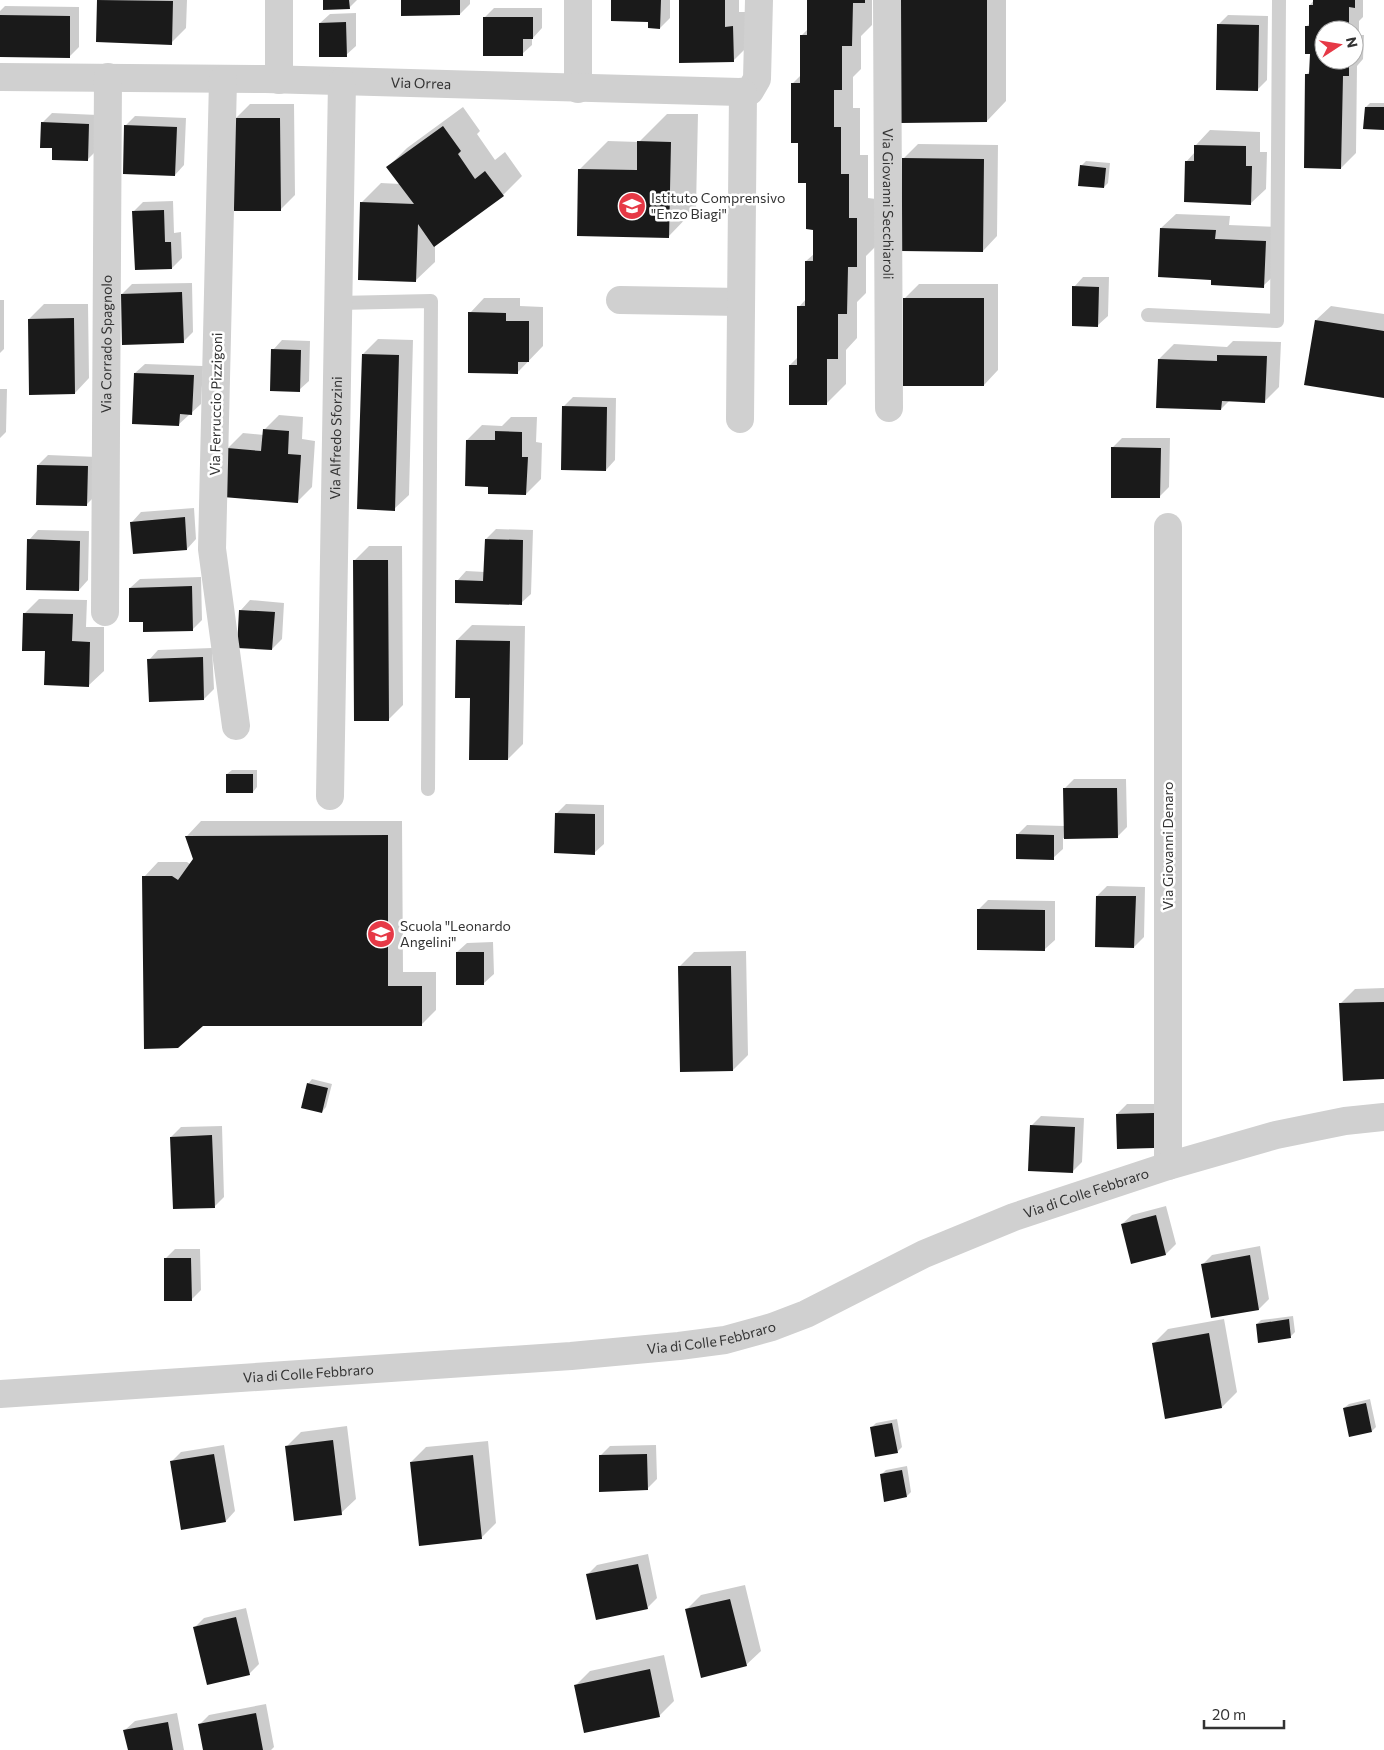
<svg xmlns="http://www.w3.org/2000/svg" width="1384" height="1750" font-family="Commissioner,sans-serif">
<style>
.shadow{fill:#0003;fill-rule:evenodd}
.building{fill:#1a1a1a}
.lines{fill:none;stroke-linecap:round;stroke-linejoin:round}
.lane{stroke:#d0d0d0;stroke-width:14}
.street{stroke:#d0d0d0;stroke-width:28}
.labels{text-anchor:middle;stroke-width:5;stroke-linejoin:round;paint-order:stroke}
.street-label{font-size:14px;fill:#333;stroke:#fff}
.poi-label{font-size:14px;fill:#333;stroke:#fff;text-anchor:start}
</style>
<rect width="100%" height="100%" fill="#fff"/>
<path class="shadow" d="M 98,0 L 187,0 L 186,28 L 171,43 L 97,41 Z
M 324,0 L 357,0 L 349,8 Z
M 402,0 L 470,0 L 470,4 L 460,14 Z
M 613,0 L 670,0 L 670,18 L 660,28 Z
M 680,0 L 739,0 L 739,12 L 748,12 L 748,46 L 733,61 Z
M 809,0 L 872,0 L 872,25 L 861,36 L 861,69 L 853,77 L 853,108 L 860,108 L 860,155 L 868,155 L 868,198 L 876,199 L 876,246 L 866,256 L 866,293 L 857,302 L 857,338 L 846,350 L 846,384 L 826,404 L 790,365 L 798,357 L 799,307 L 806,299 L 806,261 L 814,254 L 814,228 L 792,84 L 801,75 L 801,36 L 809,28 Z
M 901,0 L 1006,0 L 1006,101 L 987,121 Z
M 1314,0 L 1363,0 L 1363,17 L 1359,21 L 1359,35 L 1364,35 L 1363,59 L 1357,66 L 1356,153 L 1341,168 L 1306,75 L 1311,70 L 1311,52 L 1306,27 L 1310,23 L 1310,5 ZM 1324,30 L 1354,30 L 1354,60 L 1324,60 Z
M 5,6 L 79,7 L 79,47 L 69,57 L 0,56 L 0,11 Z
M 494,8 L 542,8 L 542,28 L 532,39 L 532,45 L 522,54 L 484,18 Z
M 356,13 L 356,46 L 346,55 L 320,23 L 330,14 Z
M 1228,15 L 1268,16 L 1267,80 L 1258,89 L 1218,25 Z
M 1370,103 L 1384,103 L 1384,129 L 1366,107 Z
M 250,104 L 294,104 L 295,195 L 280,210 L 235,119 Z
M 463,107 L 480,131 L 477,134 L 495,160 L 505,152 L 522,176 L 503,195 L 435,245 L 435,262 L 415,281 L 361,203 L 381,183 L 400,184 L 388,167 L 407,148 Z
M 52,113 L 98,115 L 97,150 L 87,160 L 53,147 L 42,123 Z
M 667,114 L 698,114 L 696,208 L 668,237 L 580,169 L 608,141 L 639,142 Z
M 135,116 L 186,118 L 184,165 L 175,175 L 125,126 Z
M 1210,130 L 1260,132 L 1260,152 L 1267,152 L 1266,189 L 1251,203 L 1186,162 L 1195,152 L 1196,145 Z
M 918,144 L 998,145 L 997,236 L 983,251 L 904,158 Z
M 1086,161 L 1110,163 L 1108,183 L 1104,187 L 1081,166 Z
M 173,201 L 174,233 L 181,232 L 182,258 L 172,268 L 136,269 L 133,212 L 143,202 Z
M 1176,214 L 1230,216 L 1229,225 L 1280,227 L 1278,272 L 1263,286 L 1212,278 L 1161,228 Z
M 1083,277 L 1109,277 L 1108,316 L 1098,325 L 1074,287 Z
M 192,283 L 193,332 L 183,342 L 122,294 L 132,284 Z
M 919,284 L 998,284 L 998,370 L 984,385 L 904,299 Z
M 484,298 L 520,298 L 520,306 L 543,307 L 543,346 L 517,373 L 470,313 Z
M 0,300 L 4,300 L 4,349 L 0,353 Z
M 44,304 L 88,304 L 89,378 L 75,393 L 29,319 Z
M 1331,306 L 1384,314 L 1384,396 L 1316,320 Z
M 378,339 L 413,340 L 409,495 L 394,509 L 363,354 Z
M 282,340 L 310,341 L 309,381 L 299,390 L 273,350 Z
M 1233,341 L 1281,342 L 1279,387 L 1264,402 L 1230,400 L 1221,409 L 1159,359 L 1174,344 L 1227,347 Z
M 145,364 L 203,366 L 201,404 L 178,425 L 135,373 Z
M 0,389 L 7,389 L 6,432 L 0,438 Z
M 573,397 L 616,398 L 615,460 L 606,470 L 563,407 Z
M 279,415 L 303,417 L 302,439 L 315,441 L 312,487 L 297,502 L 228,448 L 243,433 L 264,435 L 264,430 Z
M 511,417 L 537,417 L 536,442 L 542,443 L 541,479 L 526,494 L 489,486 L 467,440 L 482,425 L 502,426 Z
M 1122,438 L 1170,438 L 1169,487 L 1159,497 L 1112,448 Z
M 48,455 L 97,457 L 96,495 L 86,505 L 38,465 Z
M 194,508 L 196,539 L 187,549 L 132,522 L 141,512 Z
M 496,529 L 533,530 L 531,594 L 521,603 L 457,581 L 466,571 L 485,572 L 486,539 Z
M 38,530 L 89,531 L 88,580 L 79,590 L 29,540 Z
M 369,546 L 402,546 L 403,705 L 388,720 L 354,561 Z
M 201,577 L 202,620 L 192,630 L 144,621 L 130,588 L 140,579 Z
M 39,599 L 87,600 L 86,627 L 104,627 L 104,671 L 89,685 L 47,650 L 25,613 Z
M 250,600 L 284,603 L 282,639 L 272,649 L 238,647 L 241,610 Z
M 472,625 L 525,626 L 523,744 L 508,759 L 471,697 L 457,640 Z
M 212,648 L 214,689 L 204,699 L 149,660 L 158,650 Z
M 232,770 L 257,770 L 257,787 L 253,792 L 227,774 Z
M 1074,779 L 1126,779 L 1127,827 L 1117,837 L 1063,838 L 1063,849 L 1053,858 L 1017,835 L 1027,825 L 1065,826 L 1064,789 Z
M 566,804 L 604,805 L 604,844 L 594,853 L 556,814 Z
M 201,821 L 402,821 L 403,972 L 436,972 L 436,1010 L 421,1025 L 202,1025 L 144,877 L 158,862 L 187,862 L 190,864 L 194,859 L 187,836 Z
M 1107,886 L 1145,887 L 1144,937 L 1134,947 L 1097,896 Z
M 988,900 L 1055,901 L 1055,940 L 1045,949 L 978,910 Z
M 493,942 L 494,974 L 484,983 L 457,952 L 467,943 Z
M 746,951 L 748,1055 L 733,1070 L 679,967 L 694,952 Z
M 1384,988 L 1384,1078 L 1340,1004 L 1355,989 Z
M 312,1079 L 332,1084 L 326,1107 L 322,1112 L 308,1084 Z
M 1127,1104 L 1163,1104 L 1164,1137 L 1154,1147 L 1117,1114 Z
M 1041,1116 L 1084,1118 L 1082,1162 L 1072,1172 L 1031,1126 Z
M 222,1126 L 224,1197 L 215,1206 L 171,1137 L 181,1127 Z
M 1166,1206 L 1176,1244 L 1166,1254 L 1132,1262 L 1122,1224 L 1132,1215 Z
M 1260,1246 L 1269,1299 L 1259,1309 L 1212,1317 L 1203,1264 L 1212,1255 Z
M 175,1249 L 200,1249 L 201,1290 L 191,1300 L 165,1259 Z
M 1293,1316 L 1295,1332 L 1290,1337 L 1257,1324 L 1261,1320 Z
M 1224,1319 L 1237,1392 L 1222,1407 L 1153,1344 L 1168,1329 Z
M 1370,1399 L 1376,1427 L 1372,1431 L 1344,1408 L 1349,1404 Z
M 897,1419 L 902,1447 L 897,1452 L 872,1427 L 876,1423 Z
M 347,1426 L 356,1499 L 341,1513 L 286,1447 L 301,1432 Z
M 488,1441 L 496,1523 L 481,1538 L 411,1462 L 426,1447 Z
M 224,1445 L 235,1511 L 226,1521 L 171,1462 L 181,1452 Z
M 656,1445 L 657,1479 L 647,1489 L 600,1456 L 610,1446 Z
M 907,1466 L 911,1492 L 907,1496 L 881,1475 L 886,1470 Z
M 648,1554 L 657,1598 L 647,1608 L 587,1575 L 597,1565 Z
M 745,1585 L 761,1651 L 746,1665 L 686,1610 L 701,1595 Z
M 246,1608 L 259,1664 L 249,1674 L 194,1628 L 204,1618 Z
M 664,1655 L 674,1701 L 659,1716 L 575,1686 L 590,1671 Z
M 266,1704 L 274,1747 L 271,1750 L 204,1750 L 199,1725 L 209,1715 Z
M 177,1713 L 184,1750 L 129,1750 L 125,1730 L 135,1721 Z"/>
<path class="building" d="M 97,0 L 173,1 L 172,45 L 96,42 Z
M 323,0 L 349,0 L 350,9 L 323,10 Z
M 401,0 L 460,0 L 460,15 L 401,16 Z
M 611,0 L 661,0 L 660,29 L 648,28 L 648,22 L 611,21 Z
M 679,0 L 725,0 L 725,27 L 733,26 L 734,62 L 679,63 Z
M 807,0 L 865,0 L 865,3 L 853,3 L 852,46 L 842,46 L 842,90 L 834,90 L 834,127 L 841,127 L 841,174 L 849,174 L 849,218 L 857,218 L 857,267 L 848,267 L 847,314 L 838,314 L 838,359 L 827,359 L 827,405 L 789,405 L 789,365 L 797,365 L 797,306 L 805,306 L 805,261 L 813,261 L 813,230 L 806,229 L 806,183 L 798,183 L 798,143 L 791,143 L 791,83 L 800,83 L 800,35 L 807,35 Z
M 899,0 L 987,0 L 987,122 L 900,123 Z
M 1313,0 L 1355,0 L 1355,8 L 1349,7 L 1349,30 L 1324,30 L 1324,60 L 1349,60 L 1349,76 L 1343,76 L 1341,169 L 1304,168 L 1305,74 L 1309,74 L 1310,54 L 1305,54 L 1305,26 L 1309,26 L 1309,5 L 1313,5 Z
M 0,15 L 70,16 L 70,58 L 0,57 Z
M 483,17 L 533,17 L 533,39 L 523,39 L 523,56 L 483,56 Z
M 346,22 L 347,57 L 319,57 L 319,23 Z
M 1217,24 L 1259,25 L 1258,91 L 1216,90 Z
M 1365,107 L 1384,107 L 1384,130 L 1363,129 Z
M 234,118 L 280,118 L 281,211 L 234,211 Z
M 41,122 L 89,124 L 88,161 L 52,160 L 52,148 L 40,148 Z
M 124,125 L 177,127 L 175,176 L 123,174 Z
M 443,126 L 461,151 L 458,154 L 475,179 L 485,171 L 504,196 L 434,247 L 418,224 L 416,282 L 358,280 L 360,202 L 414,204 L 386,167 Z
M 637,141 L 671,142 L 669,238 L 577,236 L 578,169 L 637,170 Z
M 1194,145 L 1246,146 L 1246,166 L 1252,166 L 1251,205 L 1184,202 L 1185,161 L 1194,161 Z
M 902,158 L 984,159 L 983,252 L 901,251 Z
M 1080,165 L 1106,168 L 1104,188 L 1078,186 Z
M 164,210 L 165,242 L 171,242 L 172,269 L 135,270 L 132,211 Z
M 1160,228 L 1216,230 L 1215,239 L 1266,241 L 1264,288 L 1211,285 L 1211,280 L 1158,277 Z
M 1072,286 L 1099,287 L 1098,327 L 1072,326 Z
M 182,292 L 184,343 L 122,345 L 121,294 Z
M 903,298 L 984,298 L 984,386 L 903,386 Z
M 468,312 L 506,313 L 506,321 L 529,321 L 529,362 L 518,362 L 518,374 L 468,373 Z
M 74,318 L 75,394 L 29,395 L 28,319 Z
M 1315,320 L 1384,331 L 1384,398 L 1304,385 Z
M 271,349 L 301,350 L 300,392 L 270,391 Z
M 362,354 L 399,355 L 395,511 L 357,509 Z
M 1217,355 L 1267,356 L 1265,403 L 1222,401 L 1221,410 L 1156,408 L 1158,359 L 1217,361 Z
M 134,373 L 194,375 L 192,415 L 180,414 L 179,426 L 132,424 Z
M 562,406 L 607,407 L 606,471 L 561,470 Z
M 263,429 L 289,431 L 288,454 L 301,455 L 298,503 L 223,497 L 227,448 L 261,451 Z
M 495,431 L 522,432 L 522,457 L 528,457 L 526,495 L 488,494 L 488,487 L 465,486 L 466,440 L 495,440 Z
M 1111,447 L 1161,448 L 1160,498 L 1111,498 Z
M 37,465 L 88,466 L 87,506 L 36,505 Z
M 185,517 L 187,550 L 133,554 L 130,522 Z
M 27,539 L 80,541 L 79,591 L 26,590 Z
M 485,539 L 523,540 L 522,605 L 455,603 L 455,580 L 483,581 Z
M 353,560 L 388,560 L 389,721 L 354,721 Z
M 192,586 L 193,631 L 143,632 L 143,622 L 129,622 L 129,588 Z
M 239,610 L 275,612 L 272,650 L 237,648 Z
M 23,613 L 73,614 L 72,641 L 90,642 L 89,687 L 44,685 L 45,651 L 22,651 Z
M 456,640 L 510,641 L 508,760 L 469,760 L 470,698 L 455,698 Z
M 203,657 L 204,700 L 149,702 L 147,659 Z
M 226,774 L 253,774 L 253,793 L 226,793 Z
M 1063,788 L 1117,788 L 1118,838 L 1064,839 Z
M 555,813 L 595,814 L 595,855 L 554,853 Z
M 1016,834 L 1054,835 L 1054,860 L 1016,859 Z
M 388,835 L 388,986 L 422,986 L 422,1026 L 203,1026 L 178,1048 L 144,1049 L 142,876 L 172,876 L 178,880 L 193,859 L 185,836 Z
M 1096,896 L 1136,896 L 1134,948 L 1095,947 Z
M 977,909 L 1045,910 L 1045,951 L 977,950 Z
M 456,952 L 484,952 L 484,985 L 456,985 Z
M 678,966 L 731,966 L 733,1071 L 680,1072 Z
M 1384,1002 L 1384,1079 L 1343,1081 L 1339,1003 Z
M 307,1083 L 328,1088 L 322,1113 L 301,1108 Z
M 1154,1113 L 1154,1148 L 1117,1149 L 1116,1114 Z
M 1030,1125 L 1075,1127 L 1073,1173 L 1028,1171 Z
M 212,1135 L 215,1208 L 173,1209 L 170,1137 Z
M 1156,1215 L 1166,1255 L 1131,1264 L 1121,1224 Z
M 1250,1255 L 1259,1310 L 1211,1318 L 1201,1264 Z
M 164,1258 L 191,1258 L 192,1301 L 164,1301 Z
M 1289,1319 L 1291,1338 L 1258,1343 L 1256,1324 Z
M 1209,1333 L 1222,1408 L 1165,1419 L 1152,1343 Z
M 1366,1403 L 1372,1432 L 1349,1437 L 1343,1408 Z
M 892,1423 L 898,1453 L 875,1457 L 870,1427 Z
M 333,1440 L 342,1515 L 294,1521 L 285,1446 Z
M 214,1454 L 226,1522 L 181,1530 L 170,1461 Z
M 647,1454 L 648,1490 L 599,1492 L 599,1455 Z
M 473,1455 L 482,1539 L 419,1546 L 410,1462 Z
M 902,1470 L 907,1497 L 884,1502 L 880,1474 Z
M 638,1564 L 648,1609 L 596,1620 L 586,1574 Z
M 730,1599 L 747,1666 L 701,1678 L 685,1609 Z
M 236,1617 L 250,1675 L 207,1685 L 193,1627 Z
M 650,1669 L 660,1717 L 584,1733 L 574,1685 Z
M 256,1713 L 263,1750 L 203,1750 L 198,1724 Z
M 168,1722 L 173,1750 L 128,1750 L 123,1730 Z"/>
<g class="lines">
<path class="lane" d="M 338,303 L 431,301 L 428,789
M 1148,315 L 1277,321 L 1279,0"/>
<g class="street">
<path d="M 578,0 L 578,89"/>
<path id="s1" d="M 887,0 L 889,408"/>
<path id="s2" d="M 0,77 L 265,79 L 740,92 L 750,91 L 757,79 L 759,0"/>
<path d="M 223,80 L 212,549 L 236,726"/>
<path d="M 279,80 L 279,0"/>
<path d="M 620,300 L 741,302"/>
<path d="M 740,419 L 743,92"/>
<path id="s3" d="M 105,612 L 108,77"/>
<path id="s4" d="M 330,796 L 342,82"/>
<path d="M 1168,1166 L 1168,527"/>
<path id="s5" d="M 0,1394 L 571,1356 L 679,1346 L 725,1340 L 772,1327 L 806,1314 L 924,1254 L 1014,1217 L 1168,1166 L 1276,1135 L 1345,1121 L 1384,1117"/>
</g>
</g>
<defs>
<g id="school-disc" transform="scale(1.4375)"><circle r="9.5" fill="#e63946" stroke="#fff"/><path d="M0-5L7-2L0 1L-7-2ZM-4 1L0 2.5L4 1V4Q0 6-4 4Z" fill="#fff"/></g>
</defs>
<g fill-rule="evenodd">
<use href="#school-disc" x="632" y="206"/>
<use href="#school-disc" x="381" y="934"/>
</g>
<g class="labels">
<g class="street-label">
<text dy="5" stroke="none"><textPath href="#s2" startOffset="421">Via Orrea</textPath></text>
<text dy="5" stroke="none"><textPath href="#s1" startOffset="204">Via Giovanni Secchiaroli</textPath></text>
<text dy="5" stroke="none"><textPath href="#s3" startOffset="268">Via Corrado Spagnolo</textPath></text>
<text transform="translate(216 404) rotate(-89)" y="5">Via Ferruccio Pizzigoni</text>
<text dy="5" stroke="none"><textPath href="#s4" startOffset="358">Via Alfredo Sforzini</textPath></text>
<text transform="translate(1168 846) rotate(-90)" y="5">Via Giovanni Denaro</text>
<text dy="5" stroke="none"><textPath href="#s5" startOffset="1118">Via di Colle Febbraro</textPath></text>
<text dy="5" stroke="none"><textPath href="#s5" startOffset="714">Via di Colle Febbraro</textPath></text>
<text dy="5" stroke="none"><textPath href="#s5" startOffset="309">Via di Colle Febbraro</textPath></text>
</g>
<g class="poi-label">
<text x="651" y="203">Istituto Comprensivo<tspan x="651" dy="16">"Enzo Biagi"</tspan></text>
<text x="400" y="931">Scuola "Leonardo<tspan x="400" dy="16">Angelini"</tspan></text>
</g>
</g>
<g transform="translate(1339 45) rotate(78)"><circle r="24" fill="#ffffff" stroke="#adadad"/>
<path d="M0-4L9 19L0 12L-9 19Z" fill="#e63946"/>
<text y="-8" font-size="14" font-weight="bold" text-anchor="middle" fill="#333333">N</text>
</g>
<path d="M1204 1720v8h80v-8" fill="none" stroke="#333333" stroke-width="2.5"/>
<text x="1212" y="1720" font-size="15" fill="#333333" stroke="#ffffff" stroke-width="4" paint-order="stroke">20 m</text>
</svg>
